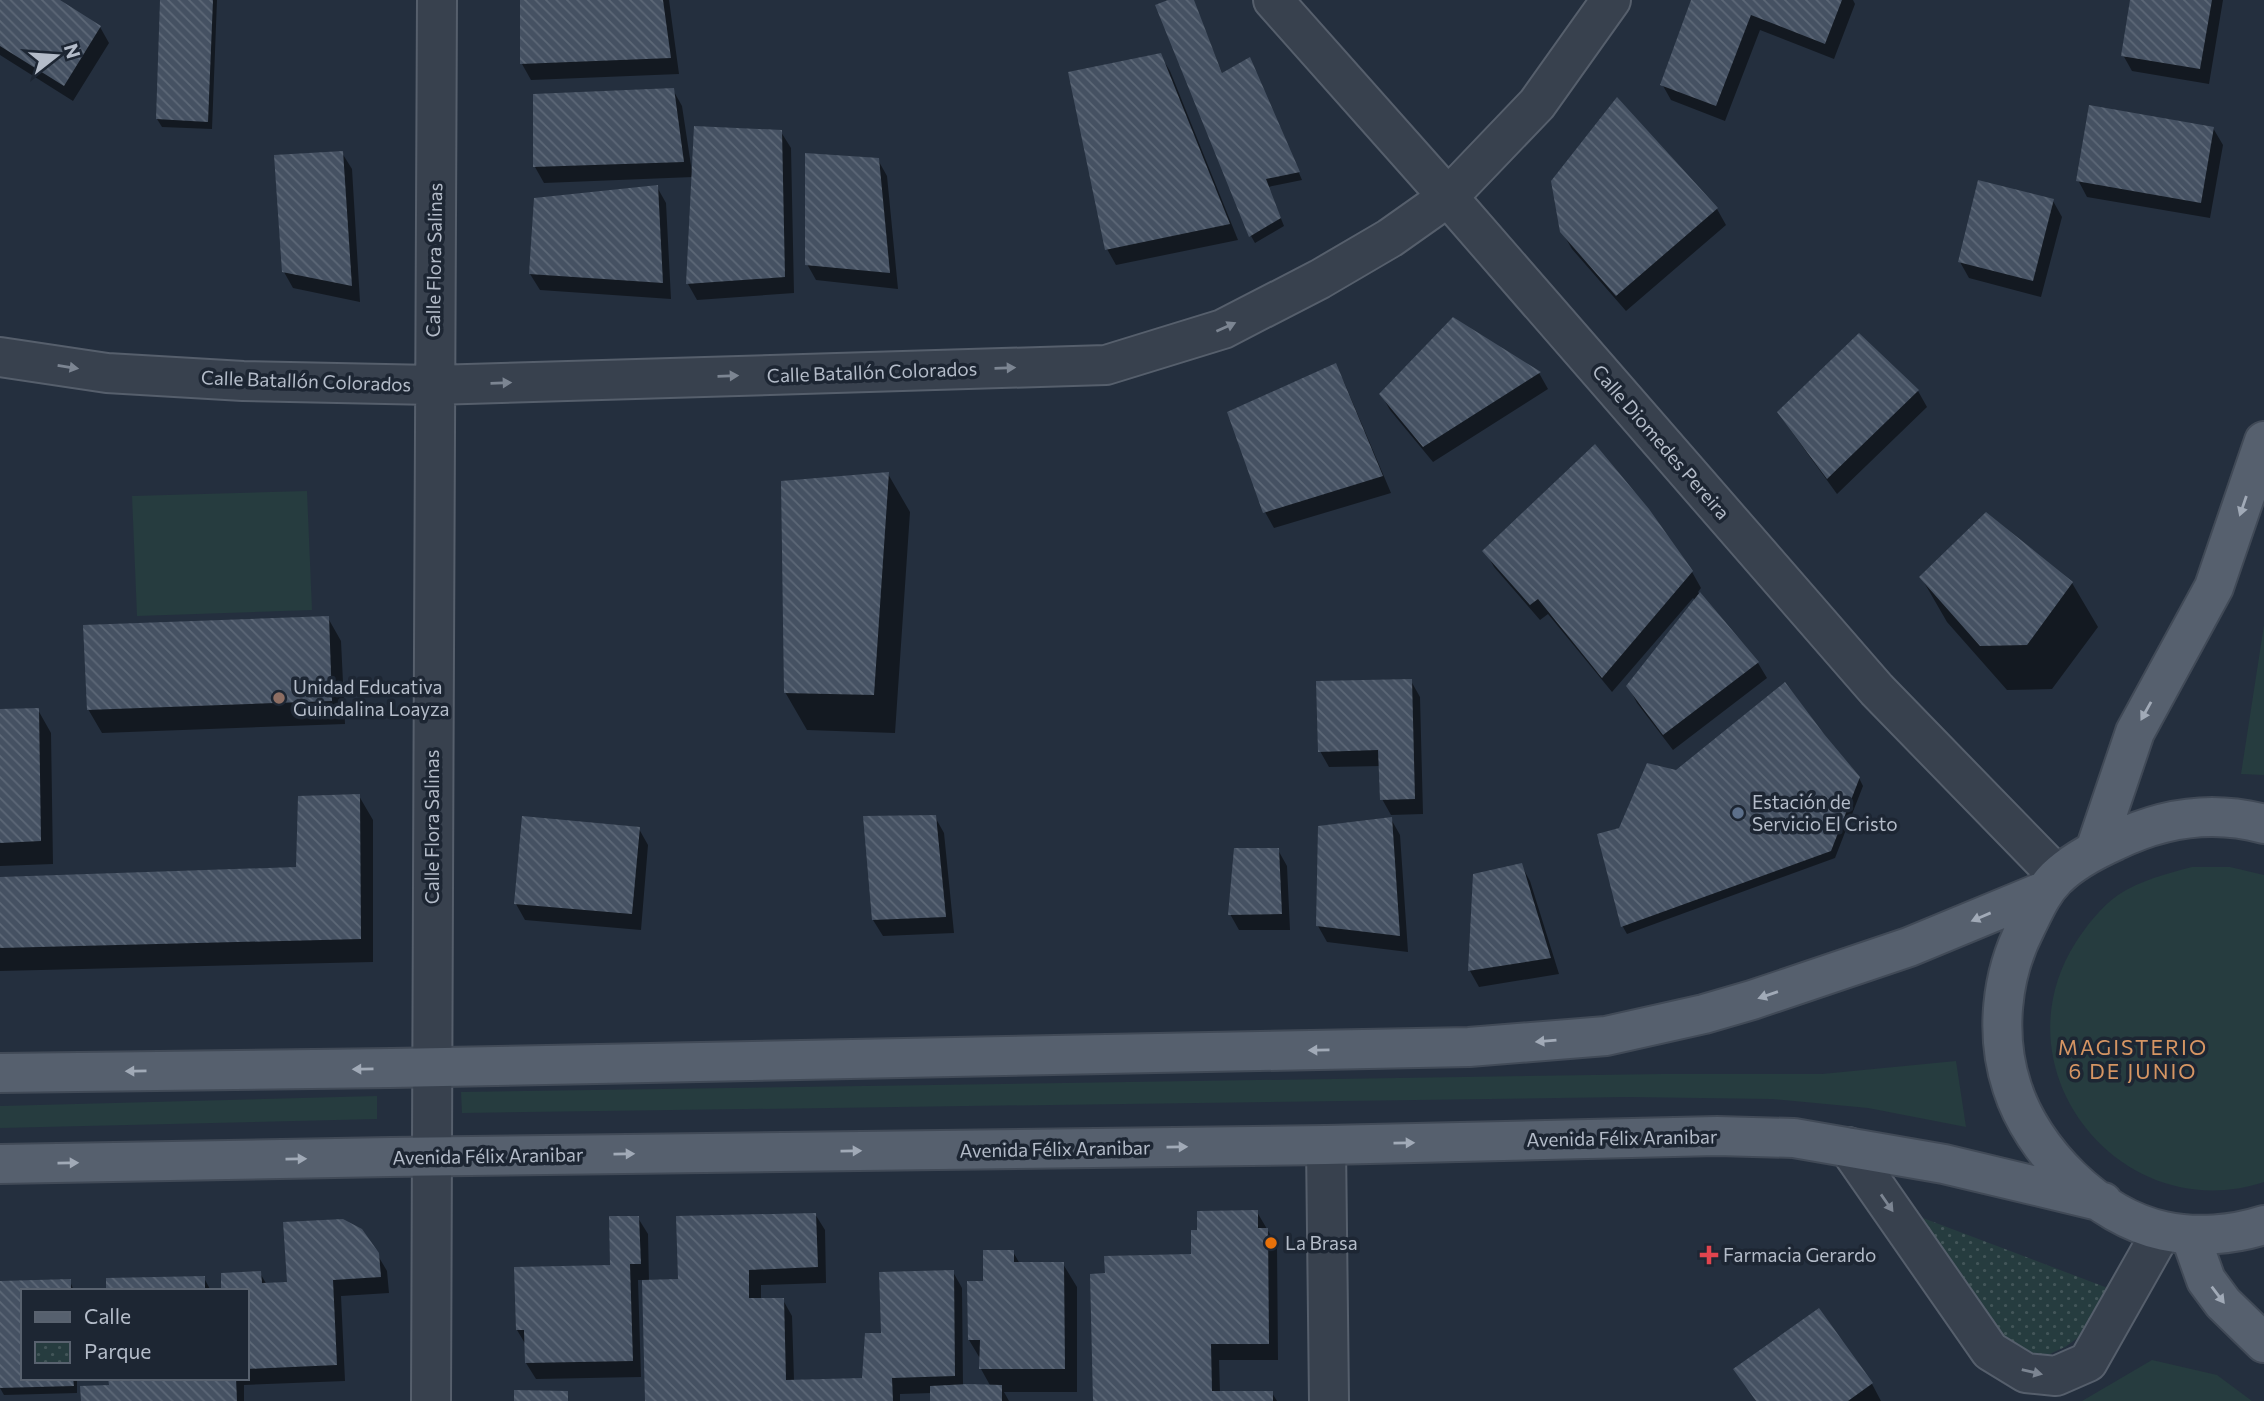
<svg xmlns="http://www.w3.org/2000/svg" width="2264" height="1401" font-family="Commissioner,sans-serif">
<style>
.grass{fill:#263c3f}
.park{fill:url(#park-dots)}
.shadow{fill:#0007}
.building{fill:url(#building-back-hatch)}
.lines{fill:none;stroke-linecap:round;stroke-linejoin:round}
.minor-casing{stroke:#565f6c;stroke-width:42}
.major-casing{stroke:#414a57;stroke-width:42}
.minor{stroke:#38414e;stroke-width:38}
.major{stroke:#56606e;stroke-width:38}
.oneway{fill:#7c8592}
.oneway2{fill:#a1aab7}
.education-dot{fill:#8d6e63;stroke:#1d2633;stroke-width:2.5}
.service-dot{fill:#5c6f8a;stroke:#1d2633;stroke-width:2.5}
.food-dot{fill:#e8710a;stroke:#1d2633;stroke-width:2.5}
.health-dot{fill:#e0444e;stroke:#1d2633;stroke-width:2.5}
.labels{text-anchor:middle;stroke-width:7;stroke-linejoin:round;paint-order:stroke}
.street-label{font-size:19px;fill:#b4bcc9;stroke:#1d2633}
.poi-label{font-size:19px;fill:#b4bcc9;stroke:#1d2633;text-anchor:start}
.neighbourhood-label{font-size:21px;letter-spacing:2px;fill:#d59563;stroke:#1d2633}
</style>
<defs>
<pattern id="park-dots" width="8" height="8" patternUnits="userSpaceOnUse" patternTransform="scale(1.75)"><rect width="8" height="8" fill="#263c3f"/><path d="M2 2h.1M6 6h.1" fill="none" stroke="#435659" stroke-width="1.8" stroke-linecap="round"/></pattern>
<pattern id="building-back-hatch" width="6" height="6" patternUnits="userSpaceOnUse" patternTransform="scale(1.75)"><rect width="6" height="6" fill="#455162"/><path d="M-1 5l2 2M0 0l6 6M5-1l2 2" fill="none" stroke="#5d6877"/></pattern>
</defs>
<rect width="100%" height="100%" fill="#242f3e"/>
<path class="grass" d="M 307,491 L 312,610 L 137,616 L 132,496 Z
M 2264,625 L 2264,775 L 2241,774 Z
M 2192,867 L 2230,867 L 2264,875 L 2264,1182 C 2121,1229 1994,1070 2076,942 C 2087,925 2101,907 2118,895 C 2141,880 2166,874 2192,867 Z
M 1956,1061 L 1966,1127 L 1868,1108 L 1772,1099 L 1627,1097 L 462,1113 L 461,1092 L 1663,1074 L 1822,1074 Z
M 377,1096 L 377,1119 L 0,1128 L 0,1106 Z
M 2152,1360 L 2217,1375 L 2252,1401 L 2082,1401 Z"/>
<path class="park" d="M 1915,1215 L 2134,1298 L 2065,1347 L 2037,1360 L 2010,1348 Z"/>
<path class="shadow" d="M 0,0 L 57,0 L 100,27 L 109,43 L 73,101 L 0,55 Z
M 162,0 L 217,0 L 212,129 L 162,127 L 157,119 Z
M 522,0 L 669,0 L 679,74 L 531,80 L 522,64 Z
M 1173,0 L 1193,0 L 1223,75 L 1253,66 L 1302,180 L 1268,187 L 1284,226 L 1255,243 L 1251,236 Z
M 1693,0 L 1853,0 L 1855,4 L 1834,59 L 1760,30 L 1725,121 L 1671,100 L 1662,84 Z
M 2132,0 L 2223,0 L 2209,84 L 2132,71 L 2123,55 Z
M 1160,55 L 1170,71 L 1238,240 L 1116,265 L 1107,249 Z
M 673,90 L 682,106 L 692,172 L 781,132 L 791,148 L 794,293 L 697,300 L 688,284 L 693,177 L 544,183 L 535,167 Z
M 1617,100 L 1717,209 L 1726,225 L 1626,311 L 1572,249 L 1562,232 Z
M 2213,128 L 2223,145 L 2210,218 L 2087,197 L 2078,180 Z
M 342,153 L 352,169 L 360,302 L 293,288 L 284,272 Z
M 878,160 L 887,176 L 898,289 L 816,280 L 807,264 Z
M 657,187 L 666,203 L 671,299 L 540,290 L 530,274 Z
M 2053,201 L 2062,217 L 2041,297 L 1969,278 L 1960,262 Z
M 1454,319 L 1539,373 L 1548,389 L 1433,462 L 1390,410 L 1381,394 Z
M 1335,366 L 1344,382 L 1391,493 L 1274,528 L 1265,512 Z
M 1918,391 L 1927,407 L 1837,494 L 1789,428 L 1780,412 Z
M 888,474 L 910,512 L 895,733 L 807,730 L 785,692 Z
M 1485,551 L 1692,572 L 1701,588 L 1698,592 L 1758,663 L 1767,678 L 1673,750 L 1637,703 L 1628,686 L 1695,600 L 1693,598 L 1612,692 L 1548,614 L 1540,620 L 1494,567 Z
M 1921,577 L 2072,583 L 2098,627 L 2052,689 L 2007,690 L 1947,622 Z
M 328,618 L 341,641 L 345,724 L 102,733 L 88,709 Z
M 1411,681 L 1420,697 L 1423,814 L 1391,815 L 1382,799 L 1381,766 L 1329,767 L 1320,751 Z
M 38,710 L 51,733 L 53,864 L 0,866 L 0,711 Z
M 1677,772 L 1859,778 L 1863,786 L 1835,858 L 1627,934 L 1623,927 L 1599,835 L 1620,830 Z
M 359,796 L 373,820 L 373,962 L 0,971 L 0,879 L 298,868 Z
M 935,817 L 944,833 L 954,933 L 883,936 L 873,920 Z
M 1391,819 L 1400,835 L 1408,952 L 1327,942 L 1318,926 Z
M 639,829 L 648,845 L 641,930 L 525,920 L 516,904 Z
M 1278,850 L 1287,866 L 1290,930 L 1239,930 L 1230,914 Z
M 1521,865 L 1530,881 L 1559,974 L 1479,987 L 1470,971 L 1474,875 Z
M 1257,1212 L 1277,1246 L 1278,1360 L 1219,1360 L 1220,1393 L 1272,1393 L 1277,1401 L 1095,1401 L 1193,1256 Z
M 815,1214 L 825,1230 L 826,1283 L 761,1285 L 761,1300 L 783,1300 L 792,1316 L 794,1381 L 864,1380 L 883,1334 L 953,1272 L 962,1288 L 963,1387 L 991,1387 L 981,1369 L 981,1360 L 969,1340 L 985,1283 L 1013,1252 L 1020,1264 L 1063,1264 L 1077,1287 L 1077,1392 L 1004,1392 L 1009,1401 L 932,1401 L 932,1393 L 900,1394 L 900,1401 L 646,1401 L 644,1280 L 638,1280 L 641,1377 L 536,1379 L 526,1363 L 526,1345 L 517,1330 L 612,1267 L 638,1218 L 648,1234 L 649,1282 L 680,1281 Z
M 377,1254 L 387,1271 L 389,1293 L 341,1296 L 345,1381 L 244,1385 L 244,1401 L 82,1401 L 110,1387 L 110,1378 L 247,1378 L 247,1291 L 260,1273 L 267,1285 L 288,1284 Z
M 204,1278 L 211,1291 L 108,1291 Z
M 70,1281 L 74,1291 L 23,1291 L 23,1378 L 77,1378 L 77,1393 L 4,1395 L 0,1388 L 0,1283 Z
M 1736,1370 L 1872,1384 L 1881,1401 L 1756,1401 Z"/>
<path class="building" d="M 0,0 L 60,0 L 101,26 L 64,86 L 0,46 Z
M 160,0 L 213,0 L 208,122 L 156,119 Z
M 520,0 L 663,0 L 671,58 L 520,64 Z
M 1168,0 L 1194,0 L 1222,73 L 1250,57 L 1300,172 L 1266,179 L 1281,218 L 1249,237 L 1155,5 Z
M 1691,0 L 1842,0 L 1825,44 L 1751,15 L 1716,106 L 1660,85 Z
M 2130,0 L 2212,0 L 2200,69 L 2121,56 Z
M 1161,53 L 1230,224 L 1105,250 L 1068,72 Z
M 674,88 L 684,162 L 533,167 L 533,94 Z
M 1617,97 L 1718,208 L 1616,296 L 1560,232 L 1551,181 Z
M 2089,105 L 2214,127 L 2201,203 L 2076,181 Z
M 694,126 L 782,130 L 785,277 L 686,284 Z
M 343,151 L 352,286 L 282,272 L 274,155 Z
M 805,153 L 879,158 L 890,273 L 805,265 Z
M 1978,180 L 2054,199 L 2033,281 L 1958,262 Z
M 658,185 L 663,283 L 529,274 L 534,198 Z
M 1453,317 L 1541,372 L 1423,447 L 1379,394 Z
M 1859,333 L 1919,390 L 1827,479 L 1777,412 Z
M 1336,363 L 1383,476 L 1263,513 L 1227,412 Z
M 1595,444 L 1649,509 L 1693,571 L 1602,678 L 1538,599 L 1530,605 L 1482,551 Z
M 889,472 L 874,695 L 784,693 L 781,481 Z
M 1986,512 L 2073,582 L 2027,645 L 1980,646 L 1919,577 Z
M 1700,592 L 1759,662 L 1663,735 L 1626,686 Z
M 329,616 L 332,701 L 87,710 L 83,625 Z
M 1412,679 L 1415,799 L 1380,800 L 1378,750 L 1318,752 L 1316,681 Z
M 1785,682 L 1824,734 L 1860,777 L 1831,851 L 1621,927 L 1597,834 L 1619,828 L 1647,763 L 1676,770 Z
M 39,708 L 41,841 L 0,843 L 0,709 Z
M 360,794 L 361,939 L 0,948 L 0,877 L 296,867 L 298,796 Z
M 936,815 L 946,917 L 872,920 L 863,816 Z
M 522,816 L 640,827 L 632,914 L 514,904 Z
M 1392,817 L 1400,936 L 1316,926 L 1318,826 Z
M 1234,848 L 1279,848 L 1282,914 L 1228,915 Z
M 1522,863 L 1551,958 L 1468,971 L 1473,874 Z
M 1258,1210 L 1258,1228 L 1268,1228 L 1269,1344 L 1211,1344 L 1212,1391 L 1273,1391 L 1273,1401 L 1093,1401 L 1090,1274 L 1105,1273 L 1104,1256 L 1191,1254 L 1191,1230 L 1197,1230 L 1197,1211 Z
M 816,1213 L 818,1267 L 749,1270 L 749,1298 L 784,1298 L 786,1380 L 862,1378 L 865,1333 L 881,1333 L 879,1272 L 954,1270 L 955,1376 L 892,1378 L 893,1401 L 645,1401 L 642,1280 L 678,1279 L 676,1216 Z
M 609,1216 L 639,1216 L 641,1264 L 630,1264 L 633,1361 L 525,1363 L 524,1330 L 516,1330 L 514,1267 L 610,1265 Z
M 343,1219 L 362,1229 L 379,1253 L 381,1277 L 333,1280 L 337,1365 L 247,1369 L 247,1291 L 221,1291 L 221,1273 L 261,1271 L 262,1283 L 287,1282 L 283,1222 Z
M 983,1250 L 1014,1250 L 1014,1262 L 1064,1262 L 1065,1369 L 979,1369 L 980,1340 L 968,1340 L 967,1281 L 983,1281 Z
M 205,1276 L 205,1291 L 106,1291 L 106,1278 Z
M 71,1279 L 71,1291 L 23,1291 L 23,1378 L 73,1378 L 74,1386 L 0,1388 L 0,1281 Z
M 1819,1308 L 1873,1383 L 1848,1401 L 1756,1401 L 1733,1369 Z
M 108,1378 L 236,1378 L 237,1401 L 81,1401 L 80,1386 L 109,1385 Z
M 968,1384 L 1002,1385 L 1002,1401 L 930,1401 L 930,1386 Z
M 514,1390 L 568,1391 L 568,1401 L 514,1401 Z"/>
<g class="lines">
<g class="minor-casing">
<path id="minor" d="M 1273,0 L 1448,197 L 1877,690 L 2058,876
M 0,357 L 107,373 L 243,381 L 433,385 L 1106,365 L 1223,329 L 1320,279 L 1390,238 L 1448,197 L 1537,104 L 1611,0
M 1326,1145 L 1329,1401
M 1848,1147 L 1990,1351 L 2026,1373 L 2056,1376 L 2088,1362 L 2162,1231
M 431,1401 C 435,934 432,467 437,0"/>
</g>
<g class="major-casing">
<path id="major" d="M 2264,824 C 2213,810 2162,818 2115,841 C 2095,850 2072,862 2056,878 C 2042,892 2035,909 2026,927 C 2001,975 1995,1035 2012,1087 C 2032,1151 2098,1217 2164,1231 C 2196,1238 2233,1235 2264,1225
M 2095,850 L 2135,732 L 2214,587 L 2264,441
M 0,1073 L 391,1068 L 1469,1047 L 1606,1036 L 1704,1014 L 1752,1000 L 1909,947 L 2044,891
M 0,1164 L 390,1157 L 1326,1145 L 1717,1136 L 1794,1138 L 1944,1164 L 2103,1202
M 2190,1235 L 2206,1280 L 2223,1303 L 2264,1343"/>
</g>
<use href="#minor" class="minor"/>
<use href="#major" class="major"/>
</g>
<defs><path id="oneway-solid" d="M-6-.8H1V-3.2L6.5 0L1 3.2V.8H-6Z" transform="scale(1.75)"/></defs>
<g class="oneway">
<use href="#oneway-solid" transform="translate(1226 327) rotate(-24)"/>
<use href="#oneway-solid" transform="translate(68 367) rotate(9)"/>
<use href="#oneway-solid" transform="translate(1005 368) rotate(-2)"/>
<use href="#oneway-solid" transform="translate(728 376) rotate(-2)"/>
<use href="#oneway-solid" transform="translate(501 383) rotate(-2)"/>
<use href="#oneway-solid" transform="translate(1887 1203) rotate(55)"/>
<use href="#oneway-solid" transform="translate(2032 1372) rotate(13)"/>
</g>
<g class="oneway2">
<use href="#oneway-solid" transform="translate(2243 506) rotate(109)"/>
<use href="#oneway-solid" transform="translate(2146 711) rotate(119)"/>
<use href="#oneway-solid" transform="translate(1981 917) rotate(157)"/>
<use href="#oneway-solid" transform="translate(1768 995) rotate(161)"/>
<use href="#oneway-solid" transform="translate(1546 1041) rotate(175)"/>
<use href="#oneway-solid" transform="translate(1319 1050) rotate(179)"/>
<use href="#oneway-solid" transform="translate(363 1069) rotate(179)"/>
<use href="#oneway-solid" transform="translate(136 1071) rotate(179)"/>
<use href="#oneway-solid" transform="translate(1404 1143) rotate(-1)"/>
<use href="#oneway-solid" transform="translate(1177 1147) rotate(-1)"/>
<use href="#oneway-solid" transform="translate(851 1151) rotate(-1)"/>
<use href="#oneway-solid" transform="translate(624 1154) rotate(-1)"/>
<use href="#oneway-solid" transform="translate(296 1159) rotate(-1)"/>
<use href="#oneway-solid" transform="translate(68 1163) rotate(-1)"/>
<use href="#oneway-solid" transform="translate(2218 1295) rotate(53)"/>
</g>
<circle class="education-dot" cx="279" cy="698" r="7"/>
<circle class="service-dot" cx="1738" cy="813" r="7"/>
<circle class="food-dot" cx="1271" cy="1243" r="7"/>
<path class="health-dot" d="M1705.5 1244.5h7v7h7v7h-7v7h-7v-7h-7v-7h7z"/>
<g class="labels">
<g class="street-label">
<text transform="translate(434 260) rotate(-89)" y="7">Calle Flora Salinas</text>
<text transform="translate(872 372) rotate(-2)" y="7">Calle Batallón Colorados</text>
<text transform="translate(306 381) rotate(2)" y="7">Calle Batallón Colorados</text>
<text transform="translate(1661 442) rotate(49)" y="7">Calle Diomedes Pereira</text>
<text transform="translate(432 827) rotate(-90)" y="7">Calle Flora Salinas</text>
<text transform="translate(1622 1138) rotate(-1)" y="7">Avenida Félix Aranibar</text>
<text transform="translate(1055 1149) rotate(-1)" y="7">Avenida Félix Aranibar</text>
<text transform="translate(488 1156) rotate(-1)" y="7">Avenida Félix Aranibar</text>
</g>
<g class="poi-label">
<text x="293" y="694">Unidad Educativa<tspan x="293" dy="22">Guindalina Loayza</tspan></text>
<text x="1752" y="809">Estación de<tspan x="1752" dy="22">Servicio El Cristo</tspan></text>
<text x="1285" y="1250">La Brasa</text>
<text x="1723" y="1262">Farmacia Gerardo</text>
</g>
<g class="neighbourhood-label">
<text x="2133" y="1055">MAGISTERIO<tspan x="2133" dy="24">6 DE JUNIO</tspan></text>
</g>
</g>
<rect x="21" y="1289" width="228" height="91" fill="#1d2633" stroke="#59626f" stroke-width="2"/>
<rect x="35" y="1312" width="35" height="10" fill="#56606e" stroke="#59626f" stroke-width="2"/>
<text x="84" y="1324" font-size="21" fill="#b4bcc9">Calle</text>
<rect x="35" y="1342" width="35" height="21" fill="url(#park-dots)" stroke="#59626f" stroke-width="2"/>
<text x="84" y="1359" font-size="21" fill="#b4bcc9">Parque</text>
<g transform="translate(56 56) rotate(73)" stroke="#1d2633" stroke-width="5" paint-order="stroke">
<path d="M0-5L12 26L0 18L-12 26Z" fill="#b4bcc9"/>
<text y="-10" font-size="19" font-weight="bold" text-anchor="middle" fill="#b4bcc9">N</text>
</g>
</svg>
